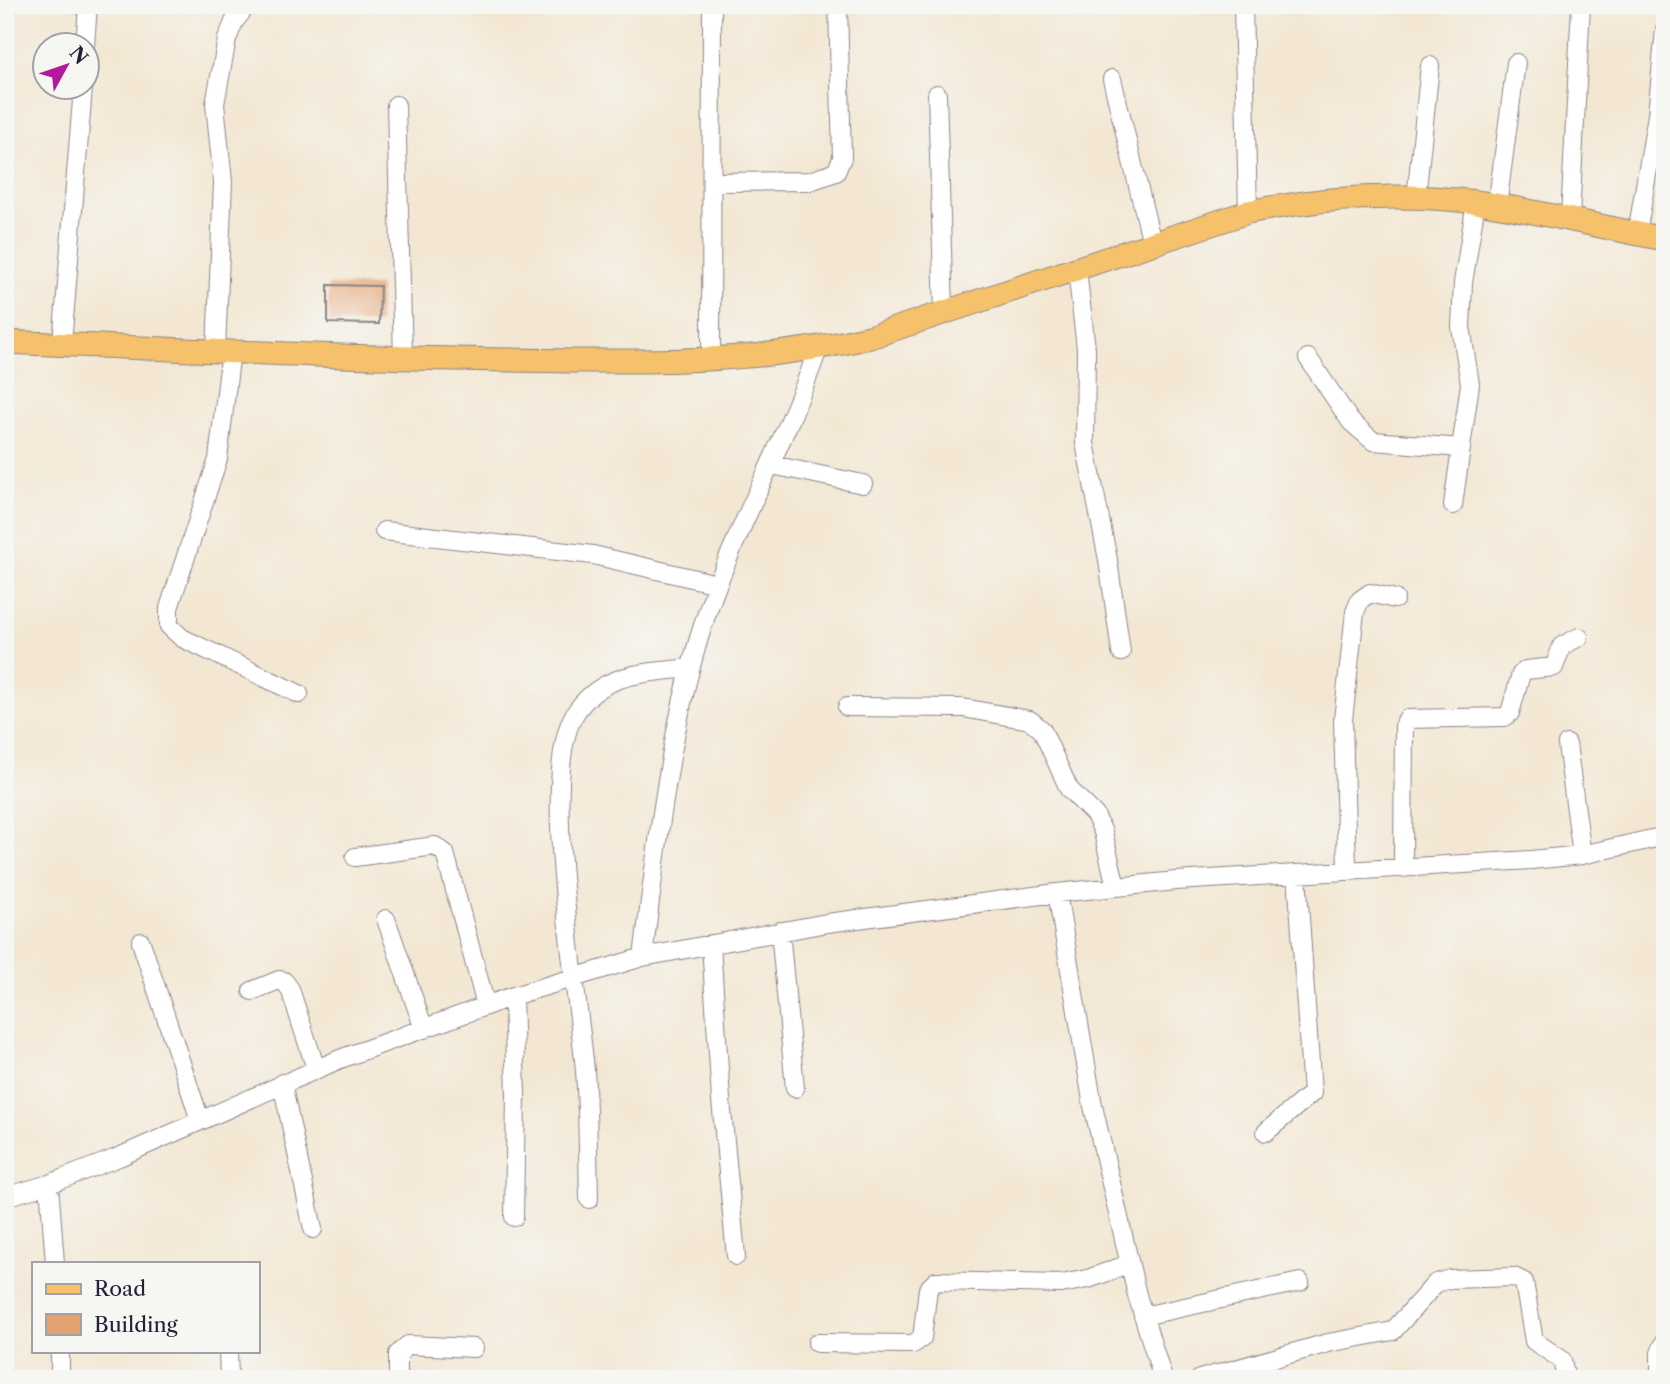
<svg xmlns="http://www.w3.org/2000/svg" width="1670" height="1384" font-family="'Libre Caslon Text',serif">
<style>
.building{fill:#e4a270}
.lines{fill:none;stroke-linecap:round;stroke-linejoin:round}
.minor-casing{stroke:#8a8487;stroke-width:20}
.major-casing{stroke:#8a8487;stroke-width:25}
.minor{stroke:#fff;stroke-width:18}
.major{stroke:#f5c16b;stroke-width:23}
</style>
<rect width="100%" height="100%" fill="#f6f6f2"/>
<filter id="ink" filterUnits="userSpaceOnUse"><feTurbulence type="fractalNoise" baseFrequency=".0143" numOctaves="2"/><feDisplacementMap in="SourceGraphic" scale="14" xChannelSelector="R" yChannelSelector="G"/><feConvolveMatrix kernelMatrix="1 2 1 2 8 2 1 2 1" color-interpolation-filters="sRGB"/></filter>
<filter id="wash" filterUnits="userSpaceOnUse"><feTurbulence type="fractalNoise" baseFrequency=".00686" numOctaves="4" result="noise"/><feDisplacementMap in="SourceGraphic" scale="28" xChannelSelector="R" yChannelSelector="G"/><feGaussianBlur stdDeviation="1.57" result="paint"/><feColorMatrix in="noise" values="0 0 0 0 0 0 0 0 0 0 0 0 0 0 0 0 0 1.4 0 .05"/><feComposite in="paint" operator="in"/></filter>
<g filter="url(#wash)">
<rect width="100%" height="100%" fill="#f3e7d3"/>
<g id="blocks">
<path class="building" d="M 328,285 L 380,286 L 379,324 L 328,323 Z"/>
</g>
</g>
<g filter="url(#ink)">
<use href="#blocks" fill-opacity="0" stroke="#8a8487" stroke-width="2"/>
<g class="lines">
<g class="minor-casing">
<path id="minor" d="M 1243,5 L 1248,212
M 85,46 L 88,5
M 1112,79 L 1152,243
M 937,94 L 944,312
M 396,105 L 403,357
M 712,182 L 810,181 L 836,172 L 842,158 L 838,5
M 1416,198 L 1430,66
M 1497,206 L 1516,63
M 1570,219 L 1581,5
M 1637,234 L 1657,115 L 1665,29
M 1077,269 L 1086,349 L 1085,443 L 1108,560 L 1121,652
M 62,344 L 83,88
M 216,350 L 223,182 L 215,104 L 227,39 L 234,22 L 247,5
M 231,351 L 218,459 L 169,608 L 169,626 L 182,638 L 299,694
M 1308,358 L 1351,422 L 1373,441 L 1461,448
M 711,360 L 712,5
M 772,465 L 863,484
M 1453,505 L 1470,384 L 1461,327 L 1463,283 L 1476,202
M 384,531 L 593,555 L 717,584
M 847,707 L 963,708 L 1030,720 L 1042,730 L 1069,789 L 1095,815 L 1103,832 L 1116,887
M 1567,744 L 1582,855
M 355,857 L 435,846 L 445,853 L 486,1006
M 1403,868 L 1404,725 L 1407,719 L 1505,717 L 1510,713 L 1521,674 L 1526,670 L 1554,667 L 1562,646 L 1579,637
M 1347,869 L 1343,720 L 1355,612 L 1360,600 L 1370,593 L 1395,599
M 1057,893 L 1093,1106 L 1137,1295 L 1163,1379
M 386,919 L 424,1029
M 780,931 L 795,1088
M 141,942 L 200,1120
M 711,944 L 721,1100 L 736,1256
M 643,957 C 658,837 673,696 718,583 C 749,504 790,430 818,349
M 252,991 L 279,980 L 284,981 L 290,989 L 316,1069
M 513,996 L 516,1095 L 514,1217
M 282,1083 L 313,1229
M 1266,1132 L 1312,1093 L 1297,874
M 49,1184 L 55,1263
M 5,1197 L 49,1184 L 119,1157 L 340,1059 L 513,996 L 643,957 L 827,923 L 1057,893 L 1176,881 L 1531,860 L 1582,855 L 1665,836
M 589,1199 C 588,1156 588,1113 585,1071 C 579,997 537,768 576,712 C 603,672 646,673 690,668
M 1143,1316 L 1300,1282
M 817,1343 L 913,1344 L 922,1338 L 928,1289 L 936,1281 L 1061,1284 L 1088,1279 L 1129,1264
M 60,1351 L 60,1379
M 228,1351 L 229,1379
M 398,1379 L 398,1354 L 408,1345 L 474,1348
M 1200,1379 L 1328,1343 L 1393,1331 L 1436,1283 L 1450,1279 L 1514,1277 L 1524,1282 L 1534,1341 L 1562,1360 L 1566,1379
M 1660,1379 L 1660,1353 L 1665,1341"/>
</g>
<g class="major-casing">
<path id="major" d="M 5,342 C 174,349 343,358 512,360 C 632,362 753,365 870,337 L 1248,212 C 1324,197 1399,192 1476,202 C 1540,211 1602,228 1665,239"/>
</g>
<use href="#minor" class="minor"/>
<use href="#major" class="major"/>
</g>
</g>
<rect width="1670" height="1384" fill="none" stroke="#f6f6f2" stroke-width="28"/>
<rect x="32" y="1262" width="228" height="91" fill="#f6f6f2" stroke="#a1a1a9" stroke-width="2"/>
<rect x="46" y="1284" width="35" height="10" fill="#f5c16b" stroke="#a1a1a9" stroke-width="2"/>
<text x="94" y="1296" font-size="21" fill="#22223b">Road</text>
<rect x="46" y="1314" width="35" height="21" fill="#e4a270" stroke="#a1a1a9" stroke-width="2"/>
<text x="94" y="1332" font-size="21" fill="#22223b">Building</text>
<g transform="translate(66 66) rotate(50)"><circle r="33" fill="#f6f6f2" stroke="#a1a1a9" stroke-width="2"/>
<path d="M0-5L12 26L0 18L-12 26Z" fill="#b5179e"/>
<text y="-10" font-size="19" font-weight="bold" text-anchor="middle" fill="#22223b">N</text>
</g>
</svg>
